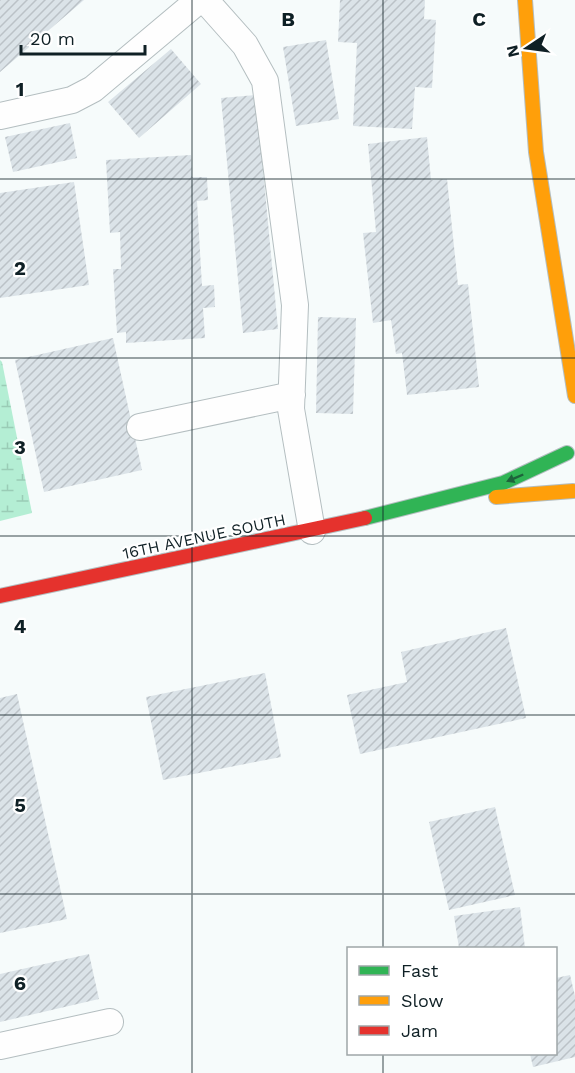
<svg xmlns="http://www.w3.org/2000/svg" width="575" height="1073" font-family="'Work Sans',sans-serif">
<style>
.wetland{fill:url(#wetland-marsh)}
.building{fill:url(#building-hatch)}
.lines{fill:none;stroke-linecap:round;stroke-linejoin:round}
.lane-casing{stroke:#b4bec0;stroke-width:28}
.fast-casing{stroke:#b4bec0;stroke-width:16}
.slow-casing{stroke:#b4bec0;stroke-width:16}
.jam-casing{stroke:#b4bec0;stroke-width:16}
.lane{stroke:#fefefe;stroke-width:26}
.fast{stroke:#30b455;stroke-width:14}
.slow{stroke:#ff9f0a;stroke-width:14}
.jam{stroke:#e5322d;stroke-width:14}
.oneway{fill:#1e633b}
.grid{fill:none;stroke:#0f2025;stroke-width:1.5;stroke-opacity:0.55}
.labels{text-anchor:middle;stroke-width:4.5;stroke-linejoin:round;paint-order:stroke}
.street-label{font-size:16px;fill:#0f2025;stroke:#fff}
.grid-label{font-size:20px;text-anchor:middle;font-weight:bold;fill:#0f2025;stroke:#fff;stroke-width:4.5;stroke-linejoin:round;paint-order:stroke}
</style>
<defs>
<pattern id="wetland-marsh" width="20" height="14" patternUnits="userSpaceOnUse" patternTransform="scale(1.5)"><rect width="20" height="14" fill="#b4eed4"/><path d="M1 5h8M5 5V1M11 12h8M15 12V8" fill="none" stroke="#9accb6"/></pattern>
<pattern id="building-hatch" width="6" height="6" patternUnits="userSpaceOnUse" patternTransform="scale(1.5)"><rect width="6" height="6" fill="#dbe3e8"/><path d="M-1 1l2-2M0 6l6-6M5 7l2-2" fill="none" stroke="#bbc2c7"/></pattern>
</defs>
<rect width="100%" height="100%" fill="#f6fbfb"/>
<path class="wetland" d="M 0,360 L 2,362 L 32,513 L 0,521 Z"/>
<path class="building" d="M 0,0 L 84,0 L 0,72 Z
M 340,0 L 425,0 L 424,19 L 436,20 L 432,88 L 415,87 L 412,129 L 353,126 L 357,43 L 338,42 Z
M 326,40 L 339,119 L 296,126 L 283,47 Z
M 171,49 L 201,84 L 139,138 L 108,102 Z
M 256,95 L 278,329 L 243,333 L 221,98 Z
M 70,123 L 77,158 L 13,172 L 5,137 Z
M 427,137 L 431,180 L 447,179 L 458,285 L 468,284 L 479,387 L 407,395 L 402,353 L 396,354 L 391,320 L 373,323 L 363,233 L 376,232 L 368,144 Z
M 191,155 L 192,177 L 207,177 L 208,200 L 197,201 L 202,286 L 214,285 L 215,307 L 203,308 L 205,338 L 126,343 L 126,332 L 117,333 L 113,269 L 121,269 L 120,232 L 110,233 L 106,160 Z
M 74,182 L 89,285 L 0,298 L 0,193 Z
M 318,317 L 356,318 L 353,414 L 316,413 Z
M 113,338 L 142,470 L 44,492 L 15,360 Z
M 506,628 L 526,718 L 360,754 L 347,695 L 407,682 L 401,652 Z
M 265,673 L 281,757 L 163,780 L 146,697 Z
M 17,694 L 67,919 L 0,933 L 0,698 Z
M 495,807 L 515,895 L 449,910 L 429,822 Z
M 520,907 L 525,948 L 459,948 L 454,916 Z
M 89,954 L 99,999 L 0,1022 L 0,974 Z
M 570,975 L 575,996 L 575,1057 L 533,1067 L 530,1054 L 556,1054 L 556,978 Z"/>
<g class="lines">
<g class="lane-casing">
<path id="lane" d="M 205,0 L 245,45 L 265,81 L 295,305 L 291,409 L 312,531
M 0,116 L 72,100 L 93,89 L 199,0
M 140,427 L 292,395
M 0,1046 L 110,1022"/>
</g>
<g class="fast-casing">
<path id="fast" d="M 365,518 L 503,483 L 567,453"/>
</g>
<g class="slow-casing">
<path id="slow" d="M 525,0 L 536,152 L 575,396
M 496,497 L 573,491"/>
</g>
<g class="jam-casing">
<path id="jam" d="M 0,596 L 365,518"/>
</g>
<use href="#lane" class="lane"/>
<use href="#fast" class="fast"/>
<use href="#slow" class="slow"/>
<use href="#jam" class="jam"/>
</g>
<defs><path id="oneway-solid" d="M-6-.8H1V-3.2L6.5 0L1 3.2V.8H-6Z" transform="scale(1.5)"/></defs>
<use class="oneway" href="#oneway-solid" transform="translate(515 478) rotate(157)"/>
<path class="grid" d="M 192,0 L 192,1073M 383,0 L 383,948M 0,179 L 575,179M 0,358 L 575,358M 0,536 L 575,536M 0,715 L 575,715M 0,894 L 575,894M 383,1054 L 383,1073"/>
<g class="labels">
<g class="street-label">
<text transform="translate(204 536) rotate(-12)" y="6">16TH AVENUE SOUTH</text>
</g>
</g>
<g class="grid-label">
<text x="288" y="26">B</text>
<text x="479" y="26">C</text>
<text x="20" y="96">1</text>
<text x="20" y="275">2</text>
<text x="20" y="454">3</text>
<text x="20" y="633">4</text>
<text x="20" y="812">5</text>
<text x="20" y="990">6</text>
</g>
<rect x="347" y="947" width="210" height="108" fill="#ffffff" stroke="#9fa6a8" stroke-width="1.5"/>
<rect x="359" y="966" width="30" height="9" fill="#30b455" stroke="#9fa6a8" stroke-width="1.5"/>
<text x="401" y="977" font-size="18" fill="#0f2025">Fast</text>
<rect x="359" y="996" width="30" height="9" fill="#ff9f0a" stroke="#9fa6a8" stroke-width="1.5"/>
<text x="401" y="1007" font-size="18" fill="#0f2025">Slow</text>
<rect x="359" y="1026" width="30" height="9" fill="#e5322d" stroke="#9fa6a8" stroke-width="1.5"/>
<text x="401" y="1037" font-size="18" fill="#0f2025">Jam</text>
<g transform="translate(527 48) rotate(257)" stroke="#ffffff" stroke-width="4.5" paint-order="stroke">
<path d="M0-4.5L10 22L0 15L-10 22Z" fill="#0f2025"/>
<text y="-9" font-size="16" font-weight="bold" text-anchor="middle" fill="#0f2025">N</text>
</g>
<path d="M21 45v9h124v-9" fill="none" stroke="#0f2025" stroke-width="3"/>
<text x="30" y="45" font-size="18" fill="#0f2025" stroke="#ffffff" stroke-width="4.5" paint-order="stroke">20 m</text>
</svg>
